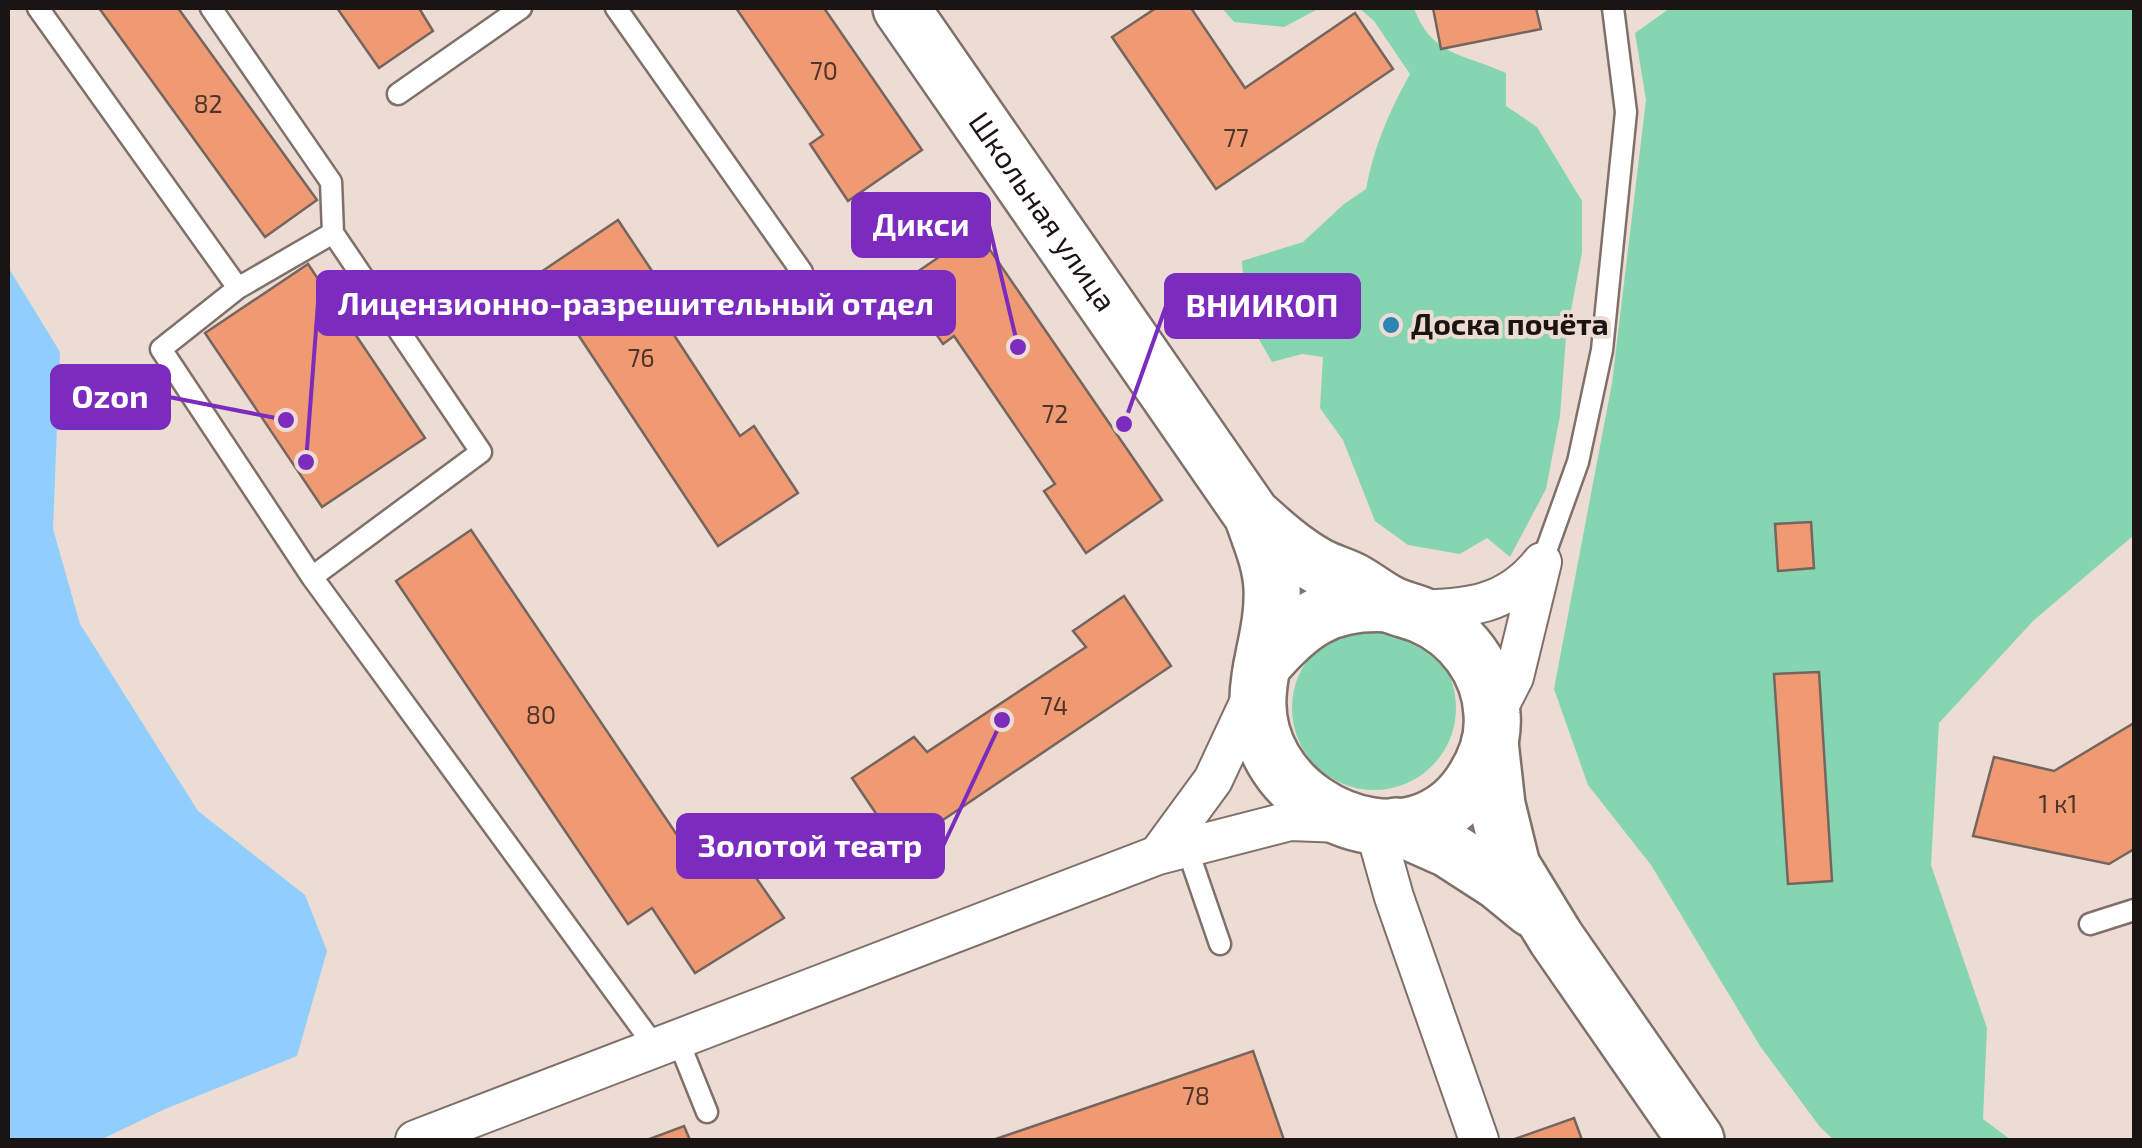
<svg xmlns="http://www.w3.org/2000/svg" width="2142" height="1148" font-family="'Exo 2',sans-serif">
<style>
.green{fill:#85d5b0}
.water{fill:#8fcefd}
.building{fill:#f09a73;stroke:#74655f;stroke-width:2.5}
.lines{fill:none;stroke-linecap:round;stroke-linejoin:round}
.service-casing{stroke:#7f7069;stroke-width:25}
.minor-casing{stroke:#7f7069;stroke-width:42}
.secondary-casing{stroke:#7f7069;stroke-width:60}
.service{stroke:#fff;stroke-width:20}
.minor{stroke:#fff;stroke-width:38}
.secondary{stroke:#fff;stroke-width:55}
.poi-dot{fill:#2d85b3;stroke:#eddcd4;stroke-width:4}
.labels{text-anchor:middle;stroke-width:8;stroke-linejoin:round;paint-order:stroke}
.number-label{font-size:25px;fill:#50362a}
.street-label{font-size:30px;fill:#1a1412;stroke:#eddcd4}
.poi-label{font-size:30px;font-weight:bold;fill:#1a1412;stroke:#eddcd4;text-anchor:start}
.leader{fill:none;stroke:#7b2cbf;stroke-width:4}
.callout-dot{fill:#7b2cbf;stroke:#eddcd4;stroke-width:4}
.callout{fill:#7b2cbf;stroke:#7b2cbf;stroke-width:4}
.callout-label{font-size:32px;text-anchor:middle;font-weight:bold;fill:#fff}
</style>
<rect width="100%" height="100%" fill="#eddcd4"/>
<path class="green" d="M 1222,8 L 1320,8 L 1284,27 L 1234,22 Z
M 1359,8 L 1414,8 C 1431,56 1465,54 1506,73 L 1506,106 L 1537,127 L 1582,201 L 1582,252 L 1566,337 L 1560,416 L 1546,489 L 1510,557 L 1487,538 L 1460,554 L 1408,545 L 1375,521 L 1343,440 L 1320,408 L 1323,357 L 1302,354 L 1272,362 L 1246,317 L 1242,261 L 1303,242 L 1344,204 L 1366,189 C 1374,146 1389,112 1410,74 L 1374,21 Z
M 1670,8 L 2134,8 L 2134,535 L 2033,621 L 1939,723 L 1931,865 L 1987,1028 L 1983,1119 L 2011,1140 L 1834,1140 L 1820,1127 L 1760,1046 L 1651,865 L 1588,785 L 1554,689 L 1612,383 L 1646,100 L 1635,33 Z
M1292 708a82 82 0 1 1 164 0a82 82 0 1 1-164 0Z"/>
<path class="water" d="M 8,267 L 60,352 L 53,529 L 80,624 L 198,811 L 305,895 L 327,951 L 297,1056 L 165,1109 L 100,1140 L 8,1140 Z"/>
<path class="building" d="M 99,8 L 178,8 L 317,200 L 265,237 Z
M 337,8 L 419,8 L 433,31 L 379,68 Z
M 736,8 L 824,8 L 922,150 L 848,201 L 810,144 L 823,135 Z
M 1156,8 L 1191,8 L 1245,88 L 1355,13 L 1393,69 L 1216,189 L 1112,37 Z
M 1433,8 L 1536,8 L 1541,29 L 1441,49 Z
M 618,220 L 658,280 L 644,289 L 740,436 L 754,426 L 798,493 L 718,546 L 538,274 Z
M 977,231 L 1162,500 L 1086,553 L 1044,491 L 1055,484 L 954,336 L 943,344 L 901,283 Z
M 308,264 L 425,438 L 322,507 L 205,333 Z
M 1811,522 L 1814,568 L 1778,571 L 1775,524 Z
M 471,530 L 702,872 L 736,849 L 784,918 L 695,973 L 652,908 L 628,924 L 396,581 Z
M 1124,596 L 1171,666 L 900,849 L 852,778 L 914,737 L 927,752 L 1086,647 L 1073,631 Z
M 1819,672 L 1832,881 L 1788,884 L 1774,674 Z
M 2134,723 L 2134,849 L 2109,864 L 1973,836 L 1994,757 L 2054,771 Z
M 1253,1051 L 1284,1140 L 993,1140 Z
M 1574,1118 L 1582,1140 L 1512,1140 Z
M 684,1126 L 690,1140 L 647,1140 Z"/>
<g class="lines">
<g class="service-casing">
<path id="service" d="M 38,8 L 238,288
M 211,8 L 331,182 L 333,233 L 481,452 L 312,577
M 616,8 L 802,272
M 398,94 L 521,8
M 333,233 L 238,288 L 161,349 L 312,577 L 656,1048
M 1542,562 L 1578,462 L 1602,350 L 1626,112 L 1613,8
M 1187,848 L 1220,944
M 2090,924 L 2134,910
M 678,1040 L 707,1112"/>
</g>
<g class="minor-casing">
<path id="minor" d="M 1410,610 C 1465,608 1506,608 1542,562
M 1493,718 L 1514,677 L 1542,562
M 1374,826 L 1394,897 L 1479,1140
M 1158,855 L 1213,780 L 1255,690
M 415,1140 L 1158,855 L 1290,821 L 1343,823"/>
</g>
<g class="secondary-casing">
<g id="secondary">
<path id="s1" d="M 901,8 L 1252,515 C 1273,534 1293,552 1318,566 C 1329,572 1342,575 1353,581 C 1366,588 1378,598 1392,605 C 1401,609 1411,611 1421,615 C 1461,632 1490,670 1492,714 C 1494,738 1486,760 1474,779 C 1425,860 1313,829 1273,759 C 1238,698 1275,649 1272,588 C 1271,563 1260,538 1252,515"/>
<path d="M 1262,666 C 1300,621 1329,600 1390,604"/>
<path d="M 1490,742 L 1497,805 L 1512,866 L 1556,938 L 1696,1140"/>
<path d="M 1396,826 L 1448,849 L 1499,882 L 1532,909"/>
</g>
</g>
<use href="#service" class="service"/>
<use href="#minor" class="minor"/>
<use href="#secondary" class="secondary"/>
</g>
<circle class="poi-dot" cx="1391" cy="325" r="10"/>
<g class="labels">
<g class="number-label">
<text x="824" y="80">70</text>
<text x="208" y="113">82</text>
<text x="1236" y="147">77</text>
<text x="641" y="367">76</text>
<text x="1055" y="423">72</text>
<text x="1054" y="715">74</text>
<text x="541" y="724">80</text>
<text x="2058" y="813">1 к1</text>
<text x="1196" y="1105">78</text>
</g>
<g class="street-label">
<text dy="10" stroke="none"><textPath href="#s1" startOffset="248">Школьная улица</textPath></text>
</g>
<g class="poi-label">
<text x="1411" y="335">Доска почёта</text>
</g>
</g>
<path class="leader" d="M1018 347L989 225M306 462L318 303M1124 424L1166 306M286 420L169 397M1002 720L943 846"/>
<g class="callout-dot">
<circle cx="1018" cy="347" r="10"/>
<circle cx="306" cy="462" r="10"/>
<circle cx="1124" cy="424" r="10"/>
<circle cx="286" cy="420" r="10"/>
<circle cx="1002" cy="720" r="10"/>
</g>
<g class="callout">
<rect x="853" y="194" width="136" height="62" rx="10"/>
<rect x="318" y="272" width="636" height="62" rx="10"/>
<rect x="1166" y="275" width="193" height="62" rx="10"/>
<rect x="52" y="366" width="117" height="62" rx="10"/>
<rect x="678" y="815" width="265" height="62" rx="10"/>
</g>
<g class="callout-label">
<text x="921" y="236">Дикси</text>
<text x="636" y="315">Лицензионно-разрешительный отдел</text>
<text x="1262" y="317">ВНИИКОП</text>
<text x="110" y="408">Ozon</text>
<text x="810" y="857">Золотой театр</text>
</g>
<rect width="2142" height="1148" fill="none" stroke="#1a1412" stroke-width="20"/>
</svg>
